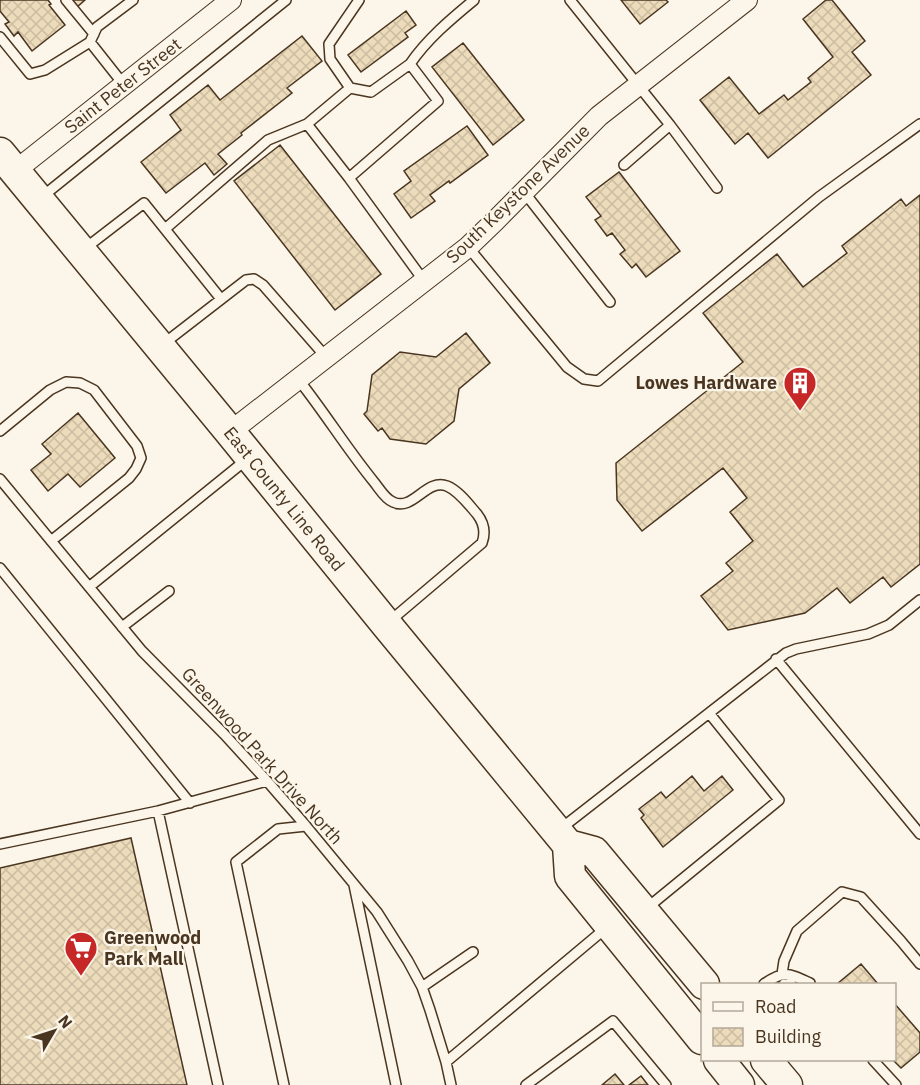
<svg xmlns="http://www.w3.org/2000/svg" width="920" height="1085" font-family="'IBM Plex Sans',sans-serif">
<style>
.building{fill:url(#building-cross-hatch);stroke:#4a3520;stroke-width:1.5}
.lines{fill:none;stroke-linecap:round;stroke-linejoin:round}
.service-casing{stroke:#4a3520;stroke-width:12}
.minor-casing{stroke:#4a3520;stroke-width:22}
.primary-casing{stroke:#4a3520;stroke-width:33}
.service{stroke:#fbf6e9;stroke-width:9}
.minor{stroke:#fbf6e9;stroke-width:20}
.primary{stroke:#fbf6e9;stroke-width:30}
.labels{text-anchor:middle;stroke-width:4.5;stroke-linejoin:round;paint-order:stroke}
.street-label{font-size:18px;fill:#4a3520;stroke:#fbf6e9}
.poi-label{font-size:18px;font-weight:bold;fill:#4a3520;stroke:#fbf6e9;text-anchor:end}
</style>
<defs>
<pattern id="building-cross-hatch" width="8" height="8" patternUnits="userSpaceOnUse" patternTransform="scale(1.5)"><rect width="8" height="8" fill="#ecdcbc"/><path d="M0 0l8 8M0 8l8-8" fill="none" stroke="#ccbda1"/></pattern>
</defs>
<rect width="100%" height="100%" fill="#fbf6e9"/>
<path class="building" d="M 0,0 L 48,0 L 51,4 L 49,5 L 65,25 L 32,51 L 18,32 L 14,36 L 5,24 L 9,22 L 0,11 Z
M 70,0 L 85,0 L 76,8 Z
M 621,0 L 666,0 L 668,2 L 640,24 Z
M 826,0 L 832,0 L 865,41 L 852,52 L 871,75 L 768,158 L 748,133 L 735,144 L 700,100 L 729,77 L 759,114 L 784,95 L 788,100 L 811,82 L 808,78 L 833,57 L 803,19 Z
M 406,11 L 416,25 L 405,33 L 408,37 L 361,72 L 348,55 Z
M 302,36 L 322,61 L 287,88 L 292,93 L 241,133 L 242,135 L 218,154 L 227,164 L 214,175 L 205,163 L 166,193 L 141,162 L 181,130 L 170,115 L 208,85 L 220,100 Z
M 463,43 L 524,120 L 493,145 L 432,67 Z
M 467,126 L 488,155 L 450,183 L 449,181 L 430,195 L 435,201 L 411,218 L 394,194 L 411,181 L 404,171 Z
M 280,145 L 381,274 L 335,310 L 234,181 Z
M 619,172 L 680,251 L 646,277 L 636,264 L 632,268 L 620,254 L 625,250 L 612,233 L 607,236 L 595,220 L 601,216 L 586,197 Z
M 920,195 L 920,564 L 891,587 L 883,577 L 850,603 L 837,588 L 805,613 L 728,630 L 701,596 L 733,571 L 726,563 L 753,541 L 730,512 L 747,498 L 723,468 L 642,531 L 617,500 L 616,463 L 743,362 L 703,313 L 777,254 L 803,287 L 847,253 L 842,246 L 901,199 L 906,206 Z
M 466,333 L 490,363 L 459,389 L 454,421 L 426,444 L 390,439 L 382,428 L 378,431 L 364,414 L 367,411 L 372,375 L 400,352 L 436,357 Z
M 78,413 L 115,458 L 80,487 L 68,474 L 48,491 L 31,470 L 51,454 L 42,444 Z
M 692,776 L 704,791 L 722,776 L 733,790 L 663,847 L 641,818 L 644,815 L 639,809 L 661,792 L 666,798 Z
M 131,838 L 187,1085 L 0,1085 L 0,868 Z
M 861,964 L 878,984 L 837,984 Z
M 894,1003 L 920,1033 L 920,1052 L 901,1068 L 893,1060 L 894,1060 Z
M 615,1074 L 624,1085 L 602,1085 Z
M 641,1076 L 648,1085 L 629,1085 Z"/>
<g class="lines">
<g class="service-casing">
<path id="service" d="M 66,0 L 94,34
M 359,0 L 329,44 L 330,59 L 350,88 L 371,92 L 410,64
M 570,0 L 670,125 L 624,165
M 0,37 L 30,74 L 45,70 L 90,42
M 124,85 L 90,42 L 97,27 L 133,0
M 307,124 L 349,178
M 670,125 L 717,188
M 524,192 L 610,302
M 43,196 L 286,0
M 165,229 L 268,140 L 307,124 L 350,88
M 468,247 L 567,367 L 584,379 L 598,381 L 819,197 L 920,124
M 83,250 L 144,203 L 221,299
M 424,281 L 349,178 L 438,101 L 410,64 C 427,39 451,19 474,0
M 162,345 L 246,280 L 254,279 L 263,285 L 326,357
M 298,379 C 325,413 347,449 374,482 C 379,488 385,499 393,502 C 413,512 426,478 447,486 C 459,491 469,505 477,514 C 484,523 486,532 482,543 L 390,621
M 0,431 L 50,390 L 66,382 L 80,383 L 94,390 L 137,446 L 141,458 L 136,469 L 129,478 L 51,541
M 0,479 L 142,651 L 224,734 L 267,781 L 306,826 L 377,912 L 408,961 L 422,987 L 430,1010 L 446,1062 L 451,1085
M 0,568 L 190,803
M 89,587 L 246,460
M 122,627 L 169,591
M 776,659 L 920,834
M 158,811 L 218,1085
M 559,830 L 786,653 L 796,649 L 868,634 L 889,625 L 920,600
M 0,844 L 158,811 L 267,781
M 354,885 L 396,1085
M 647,908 L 779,800 L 709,713
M 782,974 L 784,961 L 797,931 L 842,892 L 861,897 L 901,941 L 920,964
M 764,984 C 784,970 788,973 810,983 L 810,984
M 784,984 L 791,984
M 422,987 L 473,952
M 873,1060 L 896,1085
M 446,1062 L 606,928
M 284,1085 L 236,862 L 278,829 L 306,826
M 526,1085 L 613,1021 L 666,1085"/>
</g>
<g class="minor-casing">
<path id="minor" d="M 15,171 L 231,0
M 230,432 L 468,247 L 496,220 L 599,116 L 747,0"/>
</g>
<g class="primary-casing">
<path id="primary" d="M 0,153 L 230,432 L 386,624 L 568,845 L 570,876 L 702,1039
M 568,845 L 594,852 L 704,984
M 719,1060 L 739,1085
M 766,1060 L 787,1085"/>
</g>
<use href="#service" class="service"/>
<use href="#minor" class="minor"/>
<use href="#primary" class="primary"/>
</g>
<defs>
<g id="building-pin" transform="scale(1.725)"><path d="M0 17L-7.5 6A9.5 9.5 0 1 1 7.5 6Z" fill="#c62828" stroke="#fbf6e9"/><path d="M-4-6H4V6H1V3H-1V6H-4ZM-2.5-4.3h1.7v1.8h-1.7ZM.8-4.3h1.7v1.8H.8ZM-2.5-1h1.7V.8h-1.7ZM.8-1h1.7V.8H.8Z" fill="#fff"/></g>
<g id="supermarket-pin" transform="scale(1.725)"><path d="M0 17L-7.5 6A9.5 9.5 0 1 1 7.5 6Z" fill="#c62828" stroke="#fbf6e9"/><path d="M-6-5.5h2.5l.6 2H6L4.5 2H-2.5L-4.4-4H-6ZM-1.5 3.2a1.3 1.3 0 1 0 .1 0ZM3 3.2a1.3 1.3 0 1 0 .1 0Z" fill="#fff"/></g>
</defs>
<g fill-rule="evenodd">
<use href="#building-pin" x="800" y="383"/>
<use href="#supermarket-pin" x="81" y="948"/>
</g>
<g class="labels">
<g class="street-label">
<text transform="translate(123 86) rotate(-38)" y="6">Saint Peter Street</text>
<text transform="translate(518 194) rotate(-44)" y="6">South Keystone Avenue</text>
<text transform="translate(284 499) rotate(51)" y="6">East County Line Road</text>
<text transform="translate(262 756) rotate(48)" y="6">Greenwood Park Drive North</text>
</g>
<g class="poi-label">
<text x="777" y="389">Lowes Hardware</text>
<text x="104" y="944" text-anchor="start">Greenwood<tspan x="104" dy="21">Park Mall</tspan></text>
</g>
</g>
<rect x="701" y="983" width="195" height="78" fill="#fbf6e9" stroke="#b4a999" stroke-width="1.5"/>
<rect x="713" y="1002" width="30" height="9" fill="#fbf6e9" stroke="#b4a999" stroke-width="1.5"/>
<text x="755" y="1013" font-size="18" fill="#4a3520">Road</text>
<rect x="713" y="1028" width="30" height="18" fill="url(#building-cross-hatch)" stroke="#b4a999" stroke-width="1.5"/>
<text x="755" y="1043" font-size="18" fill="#4a3520">Building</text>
<g transform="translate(54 1031) rotate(51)" stroke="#fbf6e9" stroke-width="4.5" paint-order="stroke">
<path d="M0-4.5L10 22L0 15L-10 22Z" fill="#4a3520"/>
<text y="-9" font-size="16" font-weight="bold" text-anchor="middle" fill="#4a3520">N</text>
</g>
</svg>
